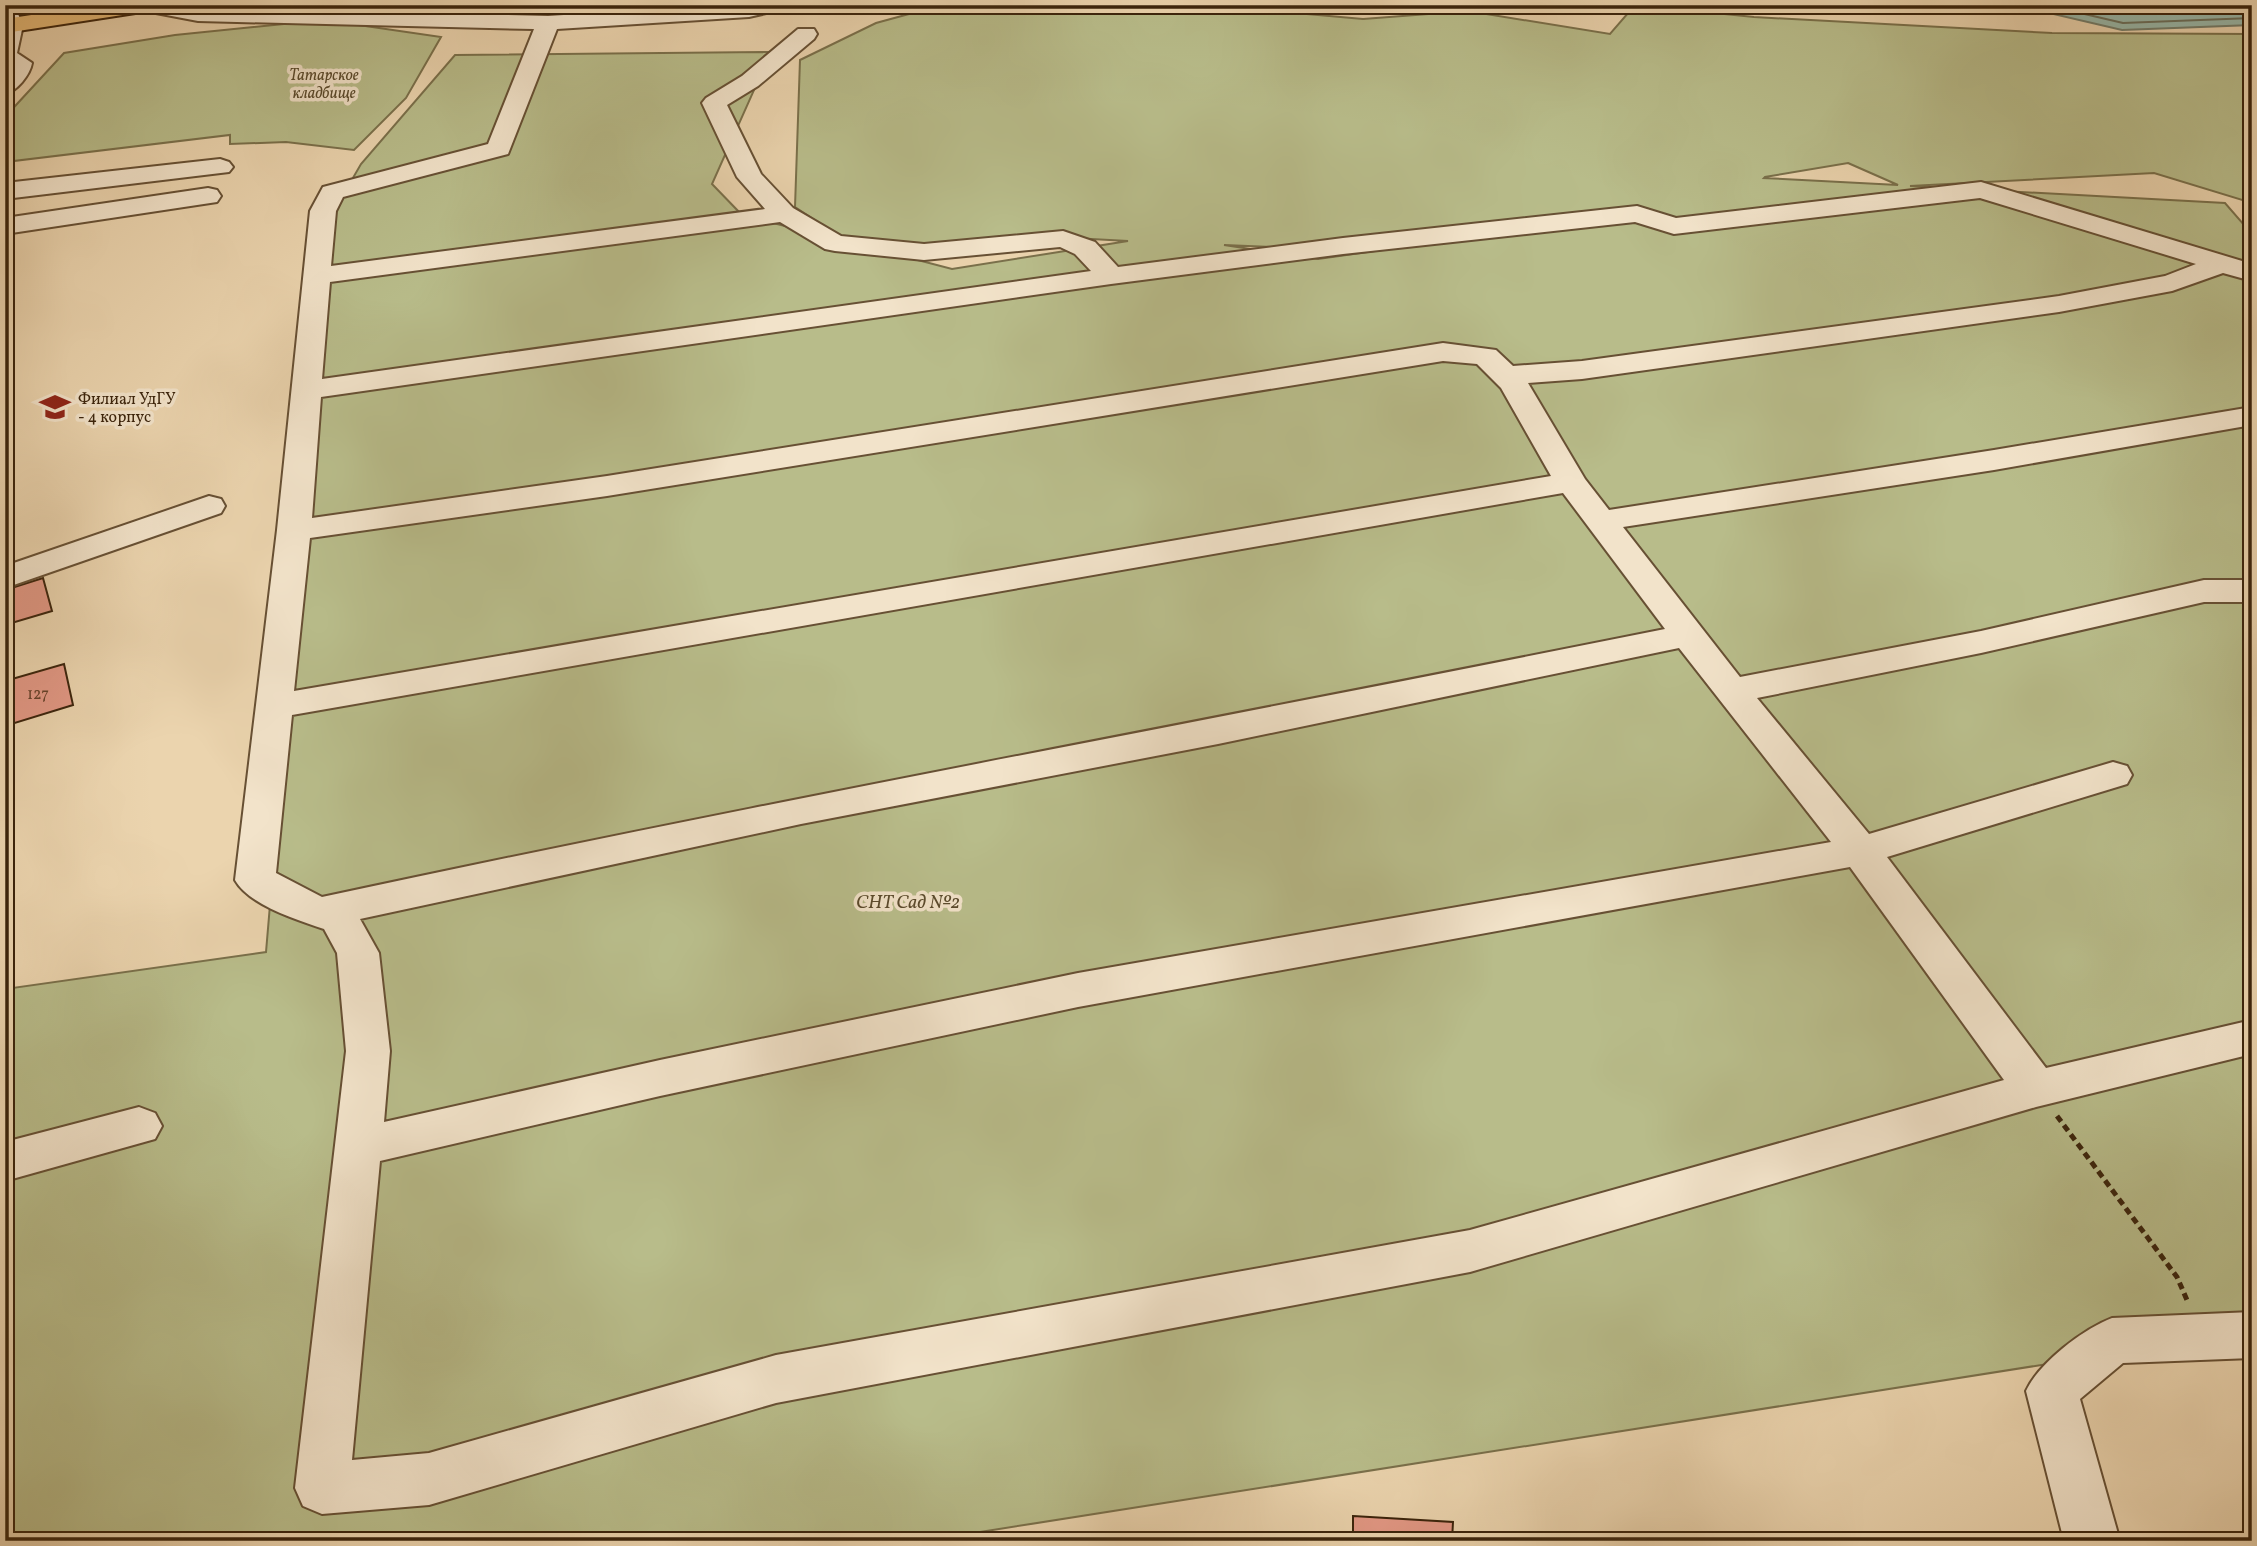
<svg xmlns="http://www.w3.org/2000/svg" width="2257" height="1546" font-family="Vollkorn,serif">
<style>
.green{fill:#b8bc8a;stroke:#7a704b;stroke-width:2;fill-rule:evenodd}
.water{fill:#98b8aa;stroke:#737d6b;stroke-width:2}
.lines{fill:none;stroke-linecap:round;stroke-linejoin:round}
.shore{stroke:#6a6e5b;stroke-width:2}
.building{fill:#e29885;stroke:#3b240c;stroke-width:2}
.minor-casing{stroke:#675034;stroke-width:4}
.major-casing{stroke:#3b240c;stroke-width:4}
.path{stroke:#3b240c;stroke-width:5;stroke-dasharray:7 4.5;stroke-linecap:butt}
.minor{fill:#f2e3ca;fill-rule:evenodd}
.major{fill:#e6ba77;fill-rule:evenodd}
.labels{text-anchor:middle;stroke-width:7;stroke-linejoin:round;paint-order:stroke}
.far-park-label{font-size:16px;font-style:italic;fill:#5a4a2c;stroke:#f2e3ca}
.far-poi-label{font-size:16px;fill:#3b240c;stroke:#f2e3ca;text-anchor:start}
.number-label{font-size:16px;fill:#65412a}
.park-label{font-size:19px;font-style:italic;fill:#5a4a2c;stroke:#f2e3ca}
</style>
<rect width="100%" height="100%" fill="#ebd4ae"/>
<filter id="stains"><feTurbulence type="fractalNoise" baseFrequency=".00286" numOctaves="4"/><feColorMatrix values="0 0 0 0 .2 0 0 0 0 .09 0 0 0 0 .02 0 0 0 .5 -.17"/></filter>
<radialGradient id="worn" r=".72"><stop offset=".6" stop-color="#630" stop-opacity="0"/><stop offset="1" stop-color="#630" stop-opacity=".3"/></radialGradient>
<path class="green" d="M 942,5 L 1205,5 L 1363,19 L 1468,11 L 1610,34 L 1635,5 L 1754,17 L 2052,33 L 2252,34 L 2252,203 L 2154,173 L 1910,186 L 2225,203 L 2252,234 L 2252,1337 L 2181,1343 L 923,1541 L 5,1541 L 5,989 L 266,952 L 328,221 L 361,164 L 455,55 L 771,52 L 712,184 L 742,215 L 848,242 L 795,207 L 800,60 L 876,23 ZM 1848,163 L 1898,185 L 1764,178 L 1765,177 ZM 1539,228 L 1318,259 L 1224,245 L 1321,249 ZM 1073,238 L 1128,241 L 952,269 L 910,258 Z
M 324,20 L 441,37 L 406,98 L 354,150 L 286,142 L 230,144 L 230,135 L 5,162 L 5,117 L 64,53 L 175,35 Z"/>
<path class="water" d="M 1497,5 L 1933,5 L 1832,11 L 1709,8 L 1542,13 Z
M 2015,5 L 2252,5 L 2252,25 L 2122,30 Z"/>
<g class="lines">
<path class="shore" d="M 2046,5 L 2123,23 L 2252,18
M 2086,5 L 2123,14 L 2252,9"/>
</g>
<path class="building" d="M 43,578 L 52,611 L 5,625 L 5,590 Z
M 64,664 L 73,705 L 5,726 L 5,681 Z
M 1353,1516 L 1453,1522 L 1452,1541 L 1353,1541 Z"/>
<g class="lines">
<g class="minor-casing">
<path id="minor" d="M 5,5 L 14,5 L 23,25 L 17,53 L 32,63 C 30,75 17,91 5,94 L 5,71 L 8,66 L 5,65 Z
M 137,5 L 548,16 L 720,5 L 783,5 L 780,10 L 749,17 L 557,29 L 508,154 L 343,197 L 336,211 L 331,266 L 765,209 L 737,177 L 702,103 L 706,98 L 742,76 L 798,29 L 814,29 L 817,34 L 814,39 L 758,86 L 727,105 L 761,174 L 793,208 L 841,236 L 924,244 L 1063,231 L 1095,242 L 1118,267 L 1343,238 L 1637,206 L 1676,218 L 1981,182 L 2252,264 L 2252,281 L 2223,273 L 2172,291 L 2059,312 L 1582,379 L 1528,383 L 1585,479 L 1609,510 L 1994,450 L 2252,407 L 2252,425 L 1994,470 L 1623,527 L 1740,677 L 1981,631 L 2204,580 L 2252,580 L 2252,602 L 2204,602 L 1981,653 L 1757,698 L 1869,834 L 2113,762 L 2127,766 L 2132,775 L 2127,784 L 1887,857 L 2046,1068 L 2252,1020 L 2252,1054 L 2036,1107 L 1470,1272 L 776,1403 L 429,1505 L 322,1514 L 303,1506 L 295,1488 L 346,1051 L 337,953 L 324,929 C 297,920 249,905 235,880 L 277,530 L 310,211 L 323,187 L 488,144 L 534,29 L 198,21 L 140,10 ZM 1980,198 L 2196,264 L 2165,276 L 2059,296 L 1582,361 L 1513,366 L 1496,350 L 1443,343 L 607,476 L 312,518 L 321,397 L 1111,284 L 1343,254 L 1635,222 L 1674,234 ZM 780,222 L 825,249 L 835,251 L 924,260 L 1060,247 L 1075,254 L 1091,271 L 322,379 L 330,282 ZM 1443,361 L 1477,364 L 1501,388 L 1551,476 L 294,691 L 310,538 L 607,496 ZM 1563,493 L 1665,629 C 1217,719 768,801 322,897 L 276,873 L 292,715 ZM 1679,648 L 1831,842 L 1078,973 L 660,1060 L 384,1122 L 390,1051 L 379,953 L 360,919 L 801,824 L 1218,744 ZM 1850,867 L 2004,1080 L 1470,1230 L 776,1355 L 429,1453 L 352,1460 L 380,1161 L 660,1096 L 1078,1007 Z
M 220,159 L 229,162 L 233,167 L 229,172 L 5,199 L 5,183 Z
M 208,188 L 217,190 L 221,196 L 217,202 L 5,234 L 5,218 Z
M 209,496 L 221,499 L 225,506 L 221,513 L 5,588 L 5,566 Z
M 139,1107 L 155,1113 L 162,1126 L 155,1139 L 5,1181 L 5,1142 Z
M 2252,1312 L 2252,1358 L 2123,1363 L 2080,1399 L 2120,1541 L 2064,1541 L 2026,1391 C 2039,1363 2083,1329 2112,1318 Z"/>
</g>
<g class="major-casing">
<path id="major" d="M 97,5 L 153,5 L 150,10 L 142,12 L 5,33 L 5,19 Z"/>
</g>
<path class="path" d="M 2057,1116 L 2177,1277 L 2187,1300"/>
<use href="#minor" class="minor"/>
<use href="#major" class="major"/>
</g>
<defs>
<g id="university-bare" transform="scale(2.415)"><path d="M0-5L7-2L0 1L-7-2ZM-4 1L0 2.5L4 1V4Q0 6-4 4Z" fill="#8f2418" stroke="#f2e3ca" stroke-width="2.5" paint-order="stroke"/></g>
</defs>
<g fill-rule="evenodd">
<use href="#university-bare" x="55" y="407"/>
</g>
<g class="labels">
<g class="far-park-label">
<text x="324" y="80">Татарское<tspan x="324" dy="18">кладбище</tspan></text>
</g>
<g class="far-poi-label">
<text x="78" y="404">Филиал УдГУ<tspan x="78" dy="18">- 4 корпус</tspan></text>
</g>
<g class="number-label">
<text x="38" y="699">127</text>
</g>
<g class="park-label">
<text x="908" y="908">СНТ Сад №2</text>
</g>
</g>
<rect width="2257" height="1546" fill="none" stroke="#ebd4ae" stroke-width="28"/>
<rect x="7" y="7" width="2243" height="1532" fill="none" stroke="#3b240c" stroke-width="3.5"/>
<rect x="14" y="14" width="2229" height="1518" fill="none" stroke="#3b240c" stroke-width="2"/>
<rect width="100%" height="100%" filter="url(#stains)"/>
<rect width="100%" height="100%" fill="url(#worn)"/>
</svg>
